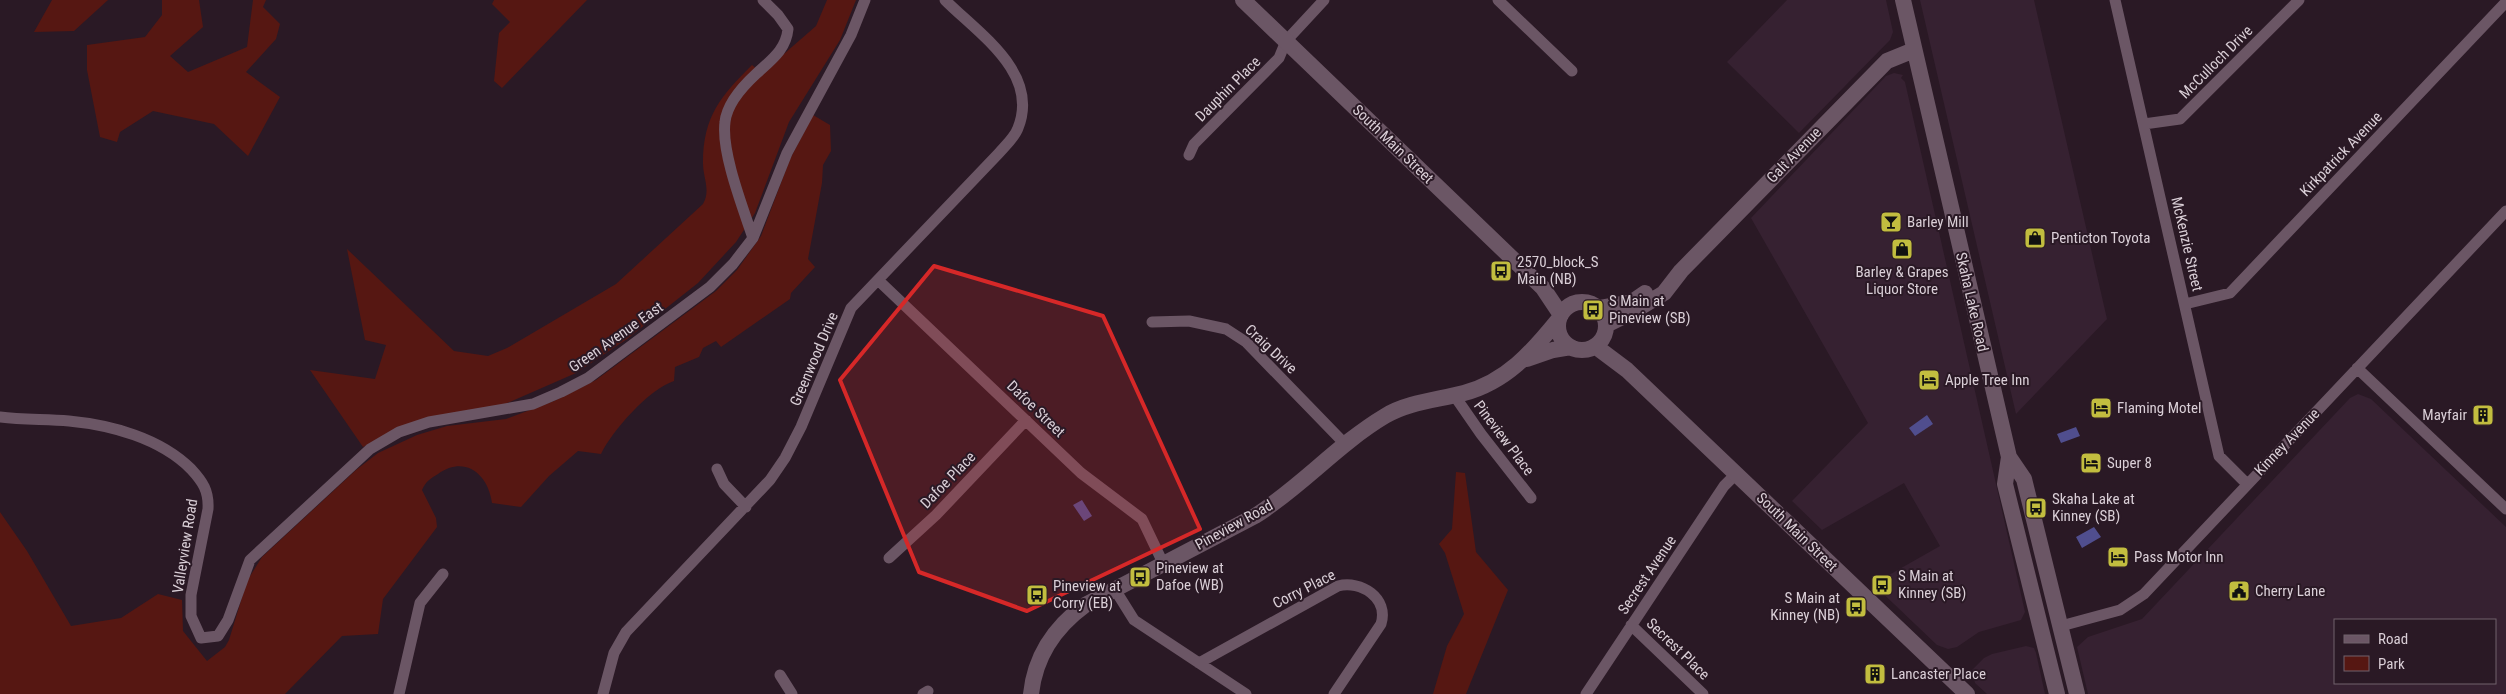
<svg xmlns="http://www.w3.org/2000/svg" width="2506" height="694" font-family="'Roboto Condensed',sans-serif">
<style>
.built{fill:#362131;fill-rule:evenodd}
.green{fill:#561712}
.water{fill:#504e8e}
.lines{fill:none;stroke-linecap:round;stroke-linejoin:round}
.street{stroke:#6b5665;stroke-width:11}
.secondary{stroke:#6b5665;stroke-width:16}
.marked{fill:#d62828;fill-opacity:0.2;stroke:#d62828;stroke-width:4;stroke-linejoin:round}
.labels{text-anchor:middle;stroke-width:4;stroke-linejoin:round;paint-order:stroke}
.street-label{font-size:15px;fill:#dacfd7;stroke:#2a1925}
.poi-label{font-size:15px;fill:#dacfd7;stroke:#2a1925;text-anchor:start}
</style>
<rect width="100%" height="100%" fill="#2a1925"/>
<path class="built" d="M 1787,0 L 1886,0 L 1893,32 L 1890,40 L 1799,133 L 1727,62 Z
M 1920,0 L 2034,0 L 2107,319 L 2016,414 Z
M 1894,73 L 1903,75 L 1901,78 L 1905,82 L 2025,612 L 2021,620 L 1979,632 L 1957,647 L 1948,649 L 1937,645 L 1873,584 L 1940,546 L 1904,483 L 1822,530 L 1792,501 L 1868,423 L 1751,218 L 1886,76 Z
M 2358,394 L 2371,399 L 2506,527 L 2506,694 L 2088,694 L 2077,647 L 2088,637 L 2142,619 L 2350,398 ZM 2335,620 L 2495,620 L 2495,683 L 2335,683 Z
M 2026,646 L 2034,648 L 2036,653 L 2045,694 L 1987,694 L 1975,683 L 1972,670 L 1984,658 L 1992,654 Z"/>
<path class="green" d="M 52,0 L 108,0 L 74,31 L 34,32 Z
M 162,0 L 199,0 L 203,27 L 170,56 L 188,72 L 247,47 L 253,0 L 266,0 L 263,7 L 280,24 L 276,39 L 246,72 L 280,97 L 248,156 L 214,124 L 153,111 L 120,132 L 117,142 L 100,137 L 87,70 L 87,45 L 145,37 L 162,15 Z
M 494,0 L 587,0 L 502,88 L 494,81 L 499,33 L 510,22 L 492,4 Z
M 827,0 L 856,0 L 840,40 L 789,122 L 755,213 L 736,242 L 698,283 L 627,339 L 576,373 L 505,404 L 409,424 L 363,447 L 310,370 L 375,379 L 386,345 L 365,340 L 347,249 L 454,351 L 488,356 L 507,348 L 616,284 L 703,204 C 711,190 703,178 703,163 C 703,116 721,96 752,65 L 762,73 L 816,26 Z
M 813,115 L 830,125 L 831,151 L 823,165 L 822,183 L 808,259 L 815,267 L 791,293 L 790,299 L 721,347 L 716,341 L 703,348 L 699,357 L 675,367 L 674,381 C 649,389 612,431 601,454 L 578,451 L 549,476 L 521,507 L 492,503 C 488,474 465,455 438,474 C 430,479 426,481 422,490 L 436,518 L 437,527 L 383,599 L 378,634 L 342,636 L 285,694 L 0,694 L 0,512 L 27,551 L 71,626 L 121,618 L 158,594 L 182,600 L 183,631 L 207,661 L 225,647 L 229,640 L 247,581 L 262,557 L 356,470 L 378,453 L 417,435 L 447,426 L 506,419 L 554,401 L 596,380 L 716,291 L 737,270 L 761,236 L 790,159 Z
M 1456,472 L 1465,473 L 1476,552 L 1508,590 L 1466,694 L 1433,694 L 1447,646 L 1464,614 L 1445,553 L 1439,544 L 1452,529 Z"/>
<path class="water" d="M 1927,415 L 1933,424 L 1915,436 L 1909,428 Z
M 2076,427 L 2080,436 L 2061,443 L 2057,434 Z
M 1082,500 L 1092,516 L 1084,521 L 1073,505 Z
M 2094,527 L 2101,537 L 2082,548 L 2076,537 Z"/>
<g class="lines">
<path class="street" d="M 1498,0 L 1572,71
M 2115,0 L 2219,456 L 2247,484
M 2144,124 L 2180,119 L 2299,0
M 1189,155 L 1194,144 L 1279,58 L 1286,41 L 1324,0
M 753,238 C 743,208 721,152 725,122 C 727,103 743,86 756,74 C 771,60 786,50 788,29 L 778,15 L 763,0
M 878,280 L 1081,473 L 1142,519 L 1163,563
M 2185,304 L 2230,293 L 2506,2
M 1152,322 L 1189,321 L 1226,329 L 1246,342 L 1346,445
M 2357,368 L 2506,509
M 1454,395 L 1481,434 L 1531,498
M 0,417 C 22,420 46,419 69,421 C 111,425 160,438 191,469 C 203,482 209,491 208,509 L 191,595 L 191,616 L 201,638 L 218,636 L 228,620 L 250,560 L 370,449 L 399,432 L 429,422 L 533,404 L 561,392 L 588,378 L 710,287 L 733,264 L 753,238 L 787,153 L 851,35 L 865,0
M 717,469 L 724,484 L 746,507
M 889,558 L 936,515 L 1026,420
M 1114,588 L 1134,620 L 1246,694
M 1631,625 L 1703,694
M 2061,626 L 2120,610 L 2144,594 L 2506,211
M 1199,663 L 1338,586 C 1361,580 1389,598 1381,624 L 1334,694
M 780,675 L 792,694
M 399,694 L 420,603 L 443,574
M 603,694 L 614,653 L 626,632 L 770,480 L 785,458 L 801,427 L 851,308 L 999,153 C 1005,146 1015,137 1018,128 C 1040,73 979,34 945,0
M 923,694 L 928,691
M 1586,694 L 1724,486 L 1736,474"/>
<path class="secondary" d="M 1243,0 L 1543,288 L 1561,315
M 1903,0 L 2009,457 L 2024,479 L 2077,694
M1558 326a24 24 0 1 1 48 0a24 24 0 1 1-48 0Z
M 1599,308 L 1632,302 L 1645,293
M 1606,325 L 1636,310 L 1664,293 L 1681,271 L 1887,61 L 1914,50
M 1595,346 L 1627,370 L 1967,694
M 1527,359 L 1553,350 L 1571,347
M 2009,457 L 2005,484 L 2057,694
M 1031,694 C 1035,656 1055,627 1085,605 L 1255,516 C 1301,487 1338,444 1385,416 C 1408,402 1438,400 1464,393 C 1506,382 1532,352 1558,320"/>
</g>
<path class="marked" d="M 934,266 L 1103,316 L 1200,529 L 1027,611 L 919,572 L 840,380 Z"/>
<defs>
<g id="bar-square" transform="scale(1.125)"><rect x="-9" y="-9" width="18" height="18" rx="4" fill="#c2bd3f" stroke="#2a1925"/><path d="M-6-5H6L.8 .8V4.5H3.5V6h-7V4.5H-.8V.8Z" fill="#111"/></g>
<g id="shop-square" transform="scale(1.125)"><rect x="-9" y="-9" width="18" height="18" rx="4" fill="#c2bd3f" stroke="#2a1925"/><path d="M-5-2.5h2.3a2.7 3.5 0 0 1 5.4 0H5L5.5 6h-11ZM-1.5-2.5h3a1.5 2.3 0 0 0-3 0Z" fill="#111"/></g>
<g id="bus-square" transform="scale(1.125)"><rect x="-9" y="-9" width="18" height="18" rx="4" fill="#c2bd3f" stroke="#2a1925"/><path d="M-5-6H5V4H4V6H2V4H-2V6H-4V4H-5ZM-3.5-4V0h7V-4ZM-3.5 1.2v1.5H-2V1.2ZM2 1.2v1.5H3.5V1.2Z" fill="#111"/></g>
<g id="hotel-square" transform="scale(1.125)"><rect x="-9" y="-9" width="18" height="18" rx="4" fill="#c2bd3f" stroke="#2a1925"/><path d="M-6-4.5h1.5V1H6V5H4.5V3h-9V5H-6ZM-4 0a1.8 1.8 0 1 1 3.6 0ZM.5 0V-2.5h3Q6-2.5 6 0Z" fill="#111"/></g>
<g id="building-square" transform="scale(1.125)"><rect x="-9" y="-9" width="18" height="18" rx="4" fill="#c2bd3f" stroke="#2a1925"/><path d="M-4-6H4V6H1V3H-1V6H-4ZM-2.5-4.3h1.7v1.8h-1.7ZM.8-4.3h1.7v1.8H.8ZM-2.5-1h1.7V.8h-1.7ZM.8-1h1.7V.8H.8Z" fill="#111"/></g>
<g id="civic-square" transform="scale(1.125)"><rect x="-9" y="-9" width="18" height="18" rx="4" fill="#c2bd3f" stroke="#2a1925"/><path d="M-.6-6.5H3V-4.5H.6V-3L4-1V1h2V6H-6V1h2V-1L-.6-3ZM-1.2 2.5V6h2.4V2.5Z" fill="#111"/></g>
</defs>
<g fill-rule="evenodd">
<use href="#bar-square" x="1891" y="222"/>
<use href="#shop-square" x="2035" y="238"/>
<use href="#shop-square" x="1902" y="249"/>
<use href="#bus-square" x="1501" y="271"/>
<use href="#bus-square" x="1593" y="310"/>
<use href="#hotel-square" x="1929" y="380"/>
<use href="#hotel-square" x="2101" y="408"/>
<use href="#building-square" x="2483" y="415"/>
<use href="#hotel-square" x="2091" y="463"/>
<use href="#bus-square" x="2036" y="508"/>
<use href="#hotel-square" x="2118" y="557"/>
<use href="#bus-square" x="1140" y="577"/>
<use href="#bus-square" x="1882" y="585"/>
<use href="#civic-square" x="2239" y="591"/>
<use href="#bus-square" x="1037" y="595"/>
<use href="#bus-square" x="1856" y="607"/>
<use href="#building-square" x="1875" y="674"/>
</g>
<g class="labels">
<g class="street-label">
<text transform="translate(2216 62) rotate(-45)" y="5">McCulloch Drive</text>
<text transform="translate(1228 89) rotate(-45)" y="5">Dauphin Place</text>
<text transform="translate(1393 144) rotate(44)" y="5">South Main Street</text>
<text transform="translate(2341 154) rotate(-46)" y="5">Kirkpatrick Avenue</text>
<text transform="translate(1794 155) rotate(-46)" y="5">Galt Avenue</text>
<text transform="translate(2187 244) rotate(77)" y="5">McKenzie Street</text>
<text transform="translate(1972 302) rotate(77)" y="5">Skaha Lake Road</text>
<text transform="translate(616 337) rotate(-35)" y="5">Green Avenue East</text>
<text transform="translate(1271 349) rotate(43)" y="5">Craig Drive</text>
<text transform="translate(814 359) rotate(-67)" y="5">Greenwood Drive</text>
<text transform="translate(1036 409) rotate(44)" y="5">Dafoe Street</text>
<text transform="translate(1504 438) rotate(53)" y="5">Pineview Place</text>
<text transform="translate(2287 442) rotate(-46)" y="5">Kinney Avenue</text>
<text transform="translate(948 480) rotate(-46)" y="5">Dafoe Place</text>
<text transform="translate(1234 525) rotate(-29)" y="5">Pineview Road</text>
<text transform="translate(1797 532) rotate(44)" y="5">South Main Street</text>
<text transform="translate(185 546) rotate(-81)" y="5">Valleyview Road</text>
<text transform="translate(1647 575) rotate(-56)" y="5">Secrest Avenue</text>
<text transform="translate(1304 589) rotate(-27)" y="5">Corry Place</text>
<text transform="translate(1678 649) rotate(44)" y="5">Secrest Place</text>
</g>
<g class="poi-label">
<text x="1907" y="227">Barley Mill</text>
<text x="2051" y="243">Penticton Toyota</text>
<text x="1517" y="267">2570_block_S<tspan x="1517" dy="17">Main (NB)</tspan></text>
<text x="1902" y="277" text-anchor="middle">Barley &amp; Grapes<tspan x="1902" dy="17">Liquor Store</tspan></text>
<text x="1609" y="306">S Main at<tspan x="1609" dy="17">Pineview (SB)</tspan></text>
<text x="1945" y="385">Apple Tree Inn</text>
<text x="2117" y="413">Flaming Motel</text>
<text x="2467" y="420" text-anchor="end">Mayfair</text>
<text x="2107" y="468">Super 8</text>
<text x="2052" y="504">Skaha Lake at<tspan x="2052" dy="17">Kinney (SB)</tspan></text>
<text x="2134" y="562">Pass Motor Inn</text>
<text x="1156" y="573">Pineview at<tspan x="1156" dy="17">Dafoe (WB)</tspan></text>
<text x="1898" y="581">S Main at<tspan x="1898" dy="17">Kinney (SB)</tspan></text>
<text x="1053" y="591">Pineview at<tspan x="1053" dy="17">Corry (EB)</tspan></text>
<text x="2255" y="596">Cherry Lane</text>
<text x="1840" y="603" text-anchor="end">S Main at<tspan x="1840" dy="17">Kinney (NB)</tspan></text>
<text x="1891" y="679">Lancaster Place</text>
</g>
</g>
<rect x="2334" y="619" width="162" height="65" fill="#2a1925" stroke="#70626c"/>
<rect x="2344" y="635" width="25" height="8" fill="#6b5665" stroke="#70626c"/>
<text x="2378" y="644" font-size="15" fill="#dacfd7">Road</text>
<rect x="2344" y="656" width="25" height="15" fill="#561712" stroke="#70626c"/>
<text x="2378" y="669" font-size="15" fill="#dacfd7">Park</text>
</svg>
